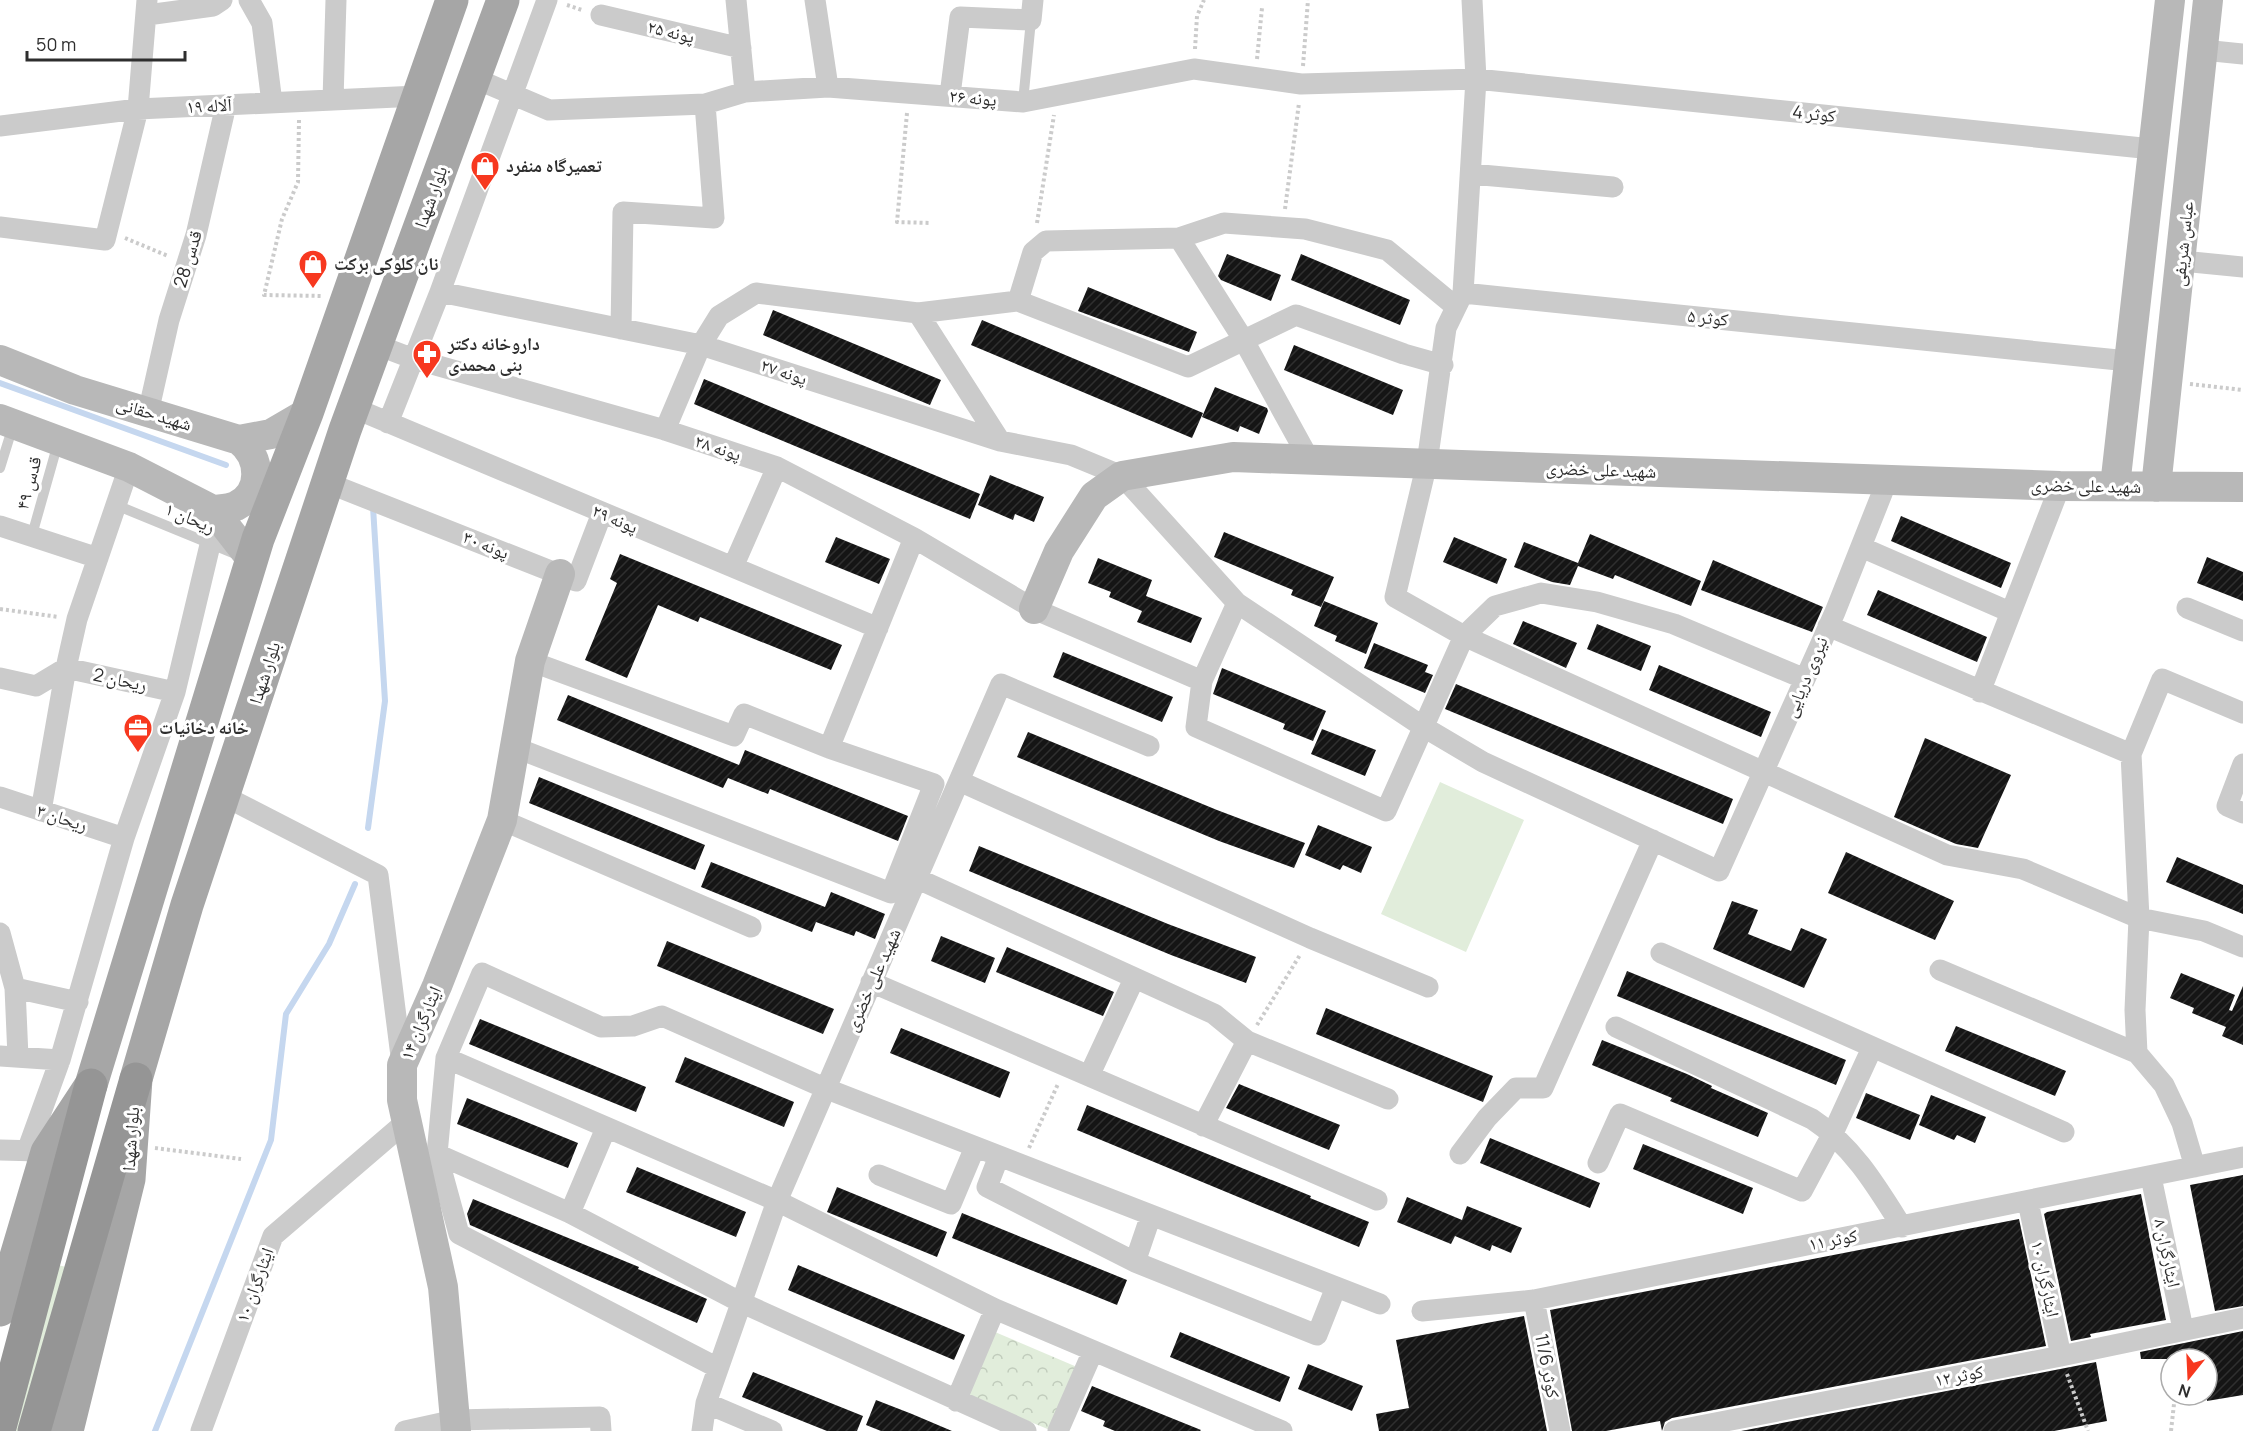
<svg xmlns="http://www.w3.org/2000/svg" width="2243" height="1431" font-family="Manrope,'Noto Naskh Arabic',sans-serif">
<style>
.green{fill:#e1eddb}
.park{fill:url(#park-crowns)}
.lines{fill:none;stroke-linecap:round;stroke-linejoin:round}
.stream{stroke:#c5d7ef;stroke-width:6}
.building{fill:url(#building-hatch)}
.path{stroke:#cbcbcb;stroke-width:4;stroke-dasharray:3 3;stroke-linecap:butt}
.lane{stroke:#cbcbcb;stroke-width:10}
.street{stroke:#cbcbcb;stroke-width:21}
.secondary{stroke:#b8b8b8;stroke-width:30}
.primary{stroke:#a6a6a6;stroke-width:33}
.highway{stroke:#959595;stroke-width:33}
.labels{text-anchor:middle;stroke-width:6;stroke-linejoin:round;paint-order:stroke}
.street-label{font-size:18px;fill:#2e2e2e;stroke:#fff}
.poi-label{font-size:18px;font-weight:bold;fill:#2e2e2e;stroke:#fff;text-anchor:start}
</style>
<defs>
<pattern id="park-crowns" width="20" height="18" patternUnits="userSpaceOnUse" patternTransform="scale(1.5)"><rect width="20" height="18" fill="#e1eddb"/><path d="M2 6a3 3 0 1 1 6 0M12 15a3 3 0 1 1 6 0" fill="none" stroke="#c1ccbc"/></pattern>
<pattern id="building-hatch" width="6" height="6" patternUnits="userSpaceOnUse" patternTransform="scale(1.5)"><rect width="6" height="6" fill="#151515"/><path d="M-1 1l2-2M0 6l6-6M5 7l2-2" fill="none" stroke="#2f2f2f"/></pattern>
</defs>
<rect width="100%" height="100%" fill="#fff"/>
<path class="green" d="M 1440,782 L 1524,820 L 1466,952 L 1381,914 Z
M 50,1263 L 66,1267 L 18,1431 L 4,1431 Z"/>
<path class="park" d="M 995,1332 L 1077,1367 L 1050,1430 L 968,1396 Z"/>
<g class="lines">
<path class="stream" d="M 0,383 L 226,465
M 368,828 L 385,701 L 373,507
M 155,1431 L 271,1140 L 286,1014 L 329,944 L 355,884"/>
</g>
<path class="building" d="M 1227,254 L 1281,275 L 1271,301 L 1221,280 L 1218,276 Z
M 1301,254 L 1410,300 L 1400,325 L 1291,280 Z
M 1088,287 L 1197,332 L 1189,352 L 1078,311 Z
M 773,310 L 941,380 L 930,405 L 763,335 Z
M 982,320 L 1203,413 L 1192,438 L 971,345 Z
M 1294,345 L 1403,390 L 1393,415 L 1284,370 Z
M 704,379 L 980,494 L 970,519 L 694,404 Z
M 1215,387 L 1267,408 L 1268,411 L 1259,434 L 1240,426 L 1238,432 L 1202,417 Z
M 990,475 L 1044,497 L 1034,522 L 1015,514 L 1013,520 L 978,505 Z
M 1901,516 L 2011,563 L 2001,588 L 1891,541 Z
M 1224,532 L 1334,577 L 1321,607 L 1291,595 L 1293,590 L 1214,557 Z
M 1590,534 L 1701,581 L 1691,606 L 1615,575 L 1613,579 L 1578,566 L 1570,585 L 1552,582 L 1514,567 L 1524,542 L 1578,563 Z
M 836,537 L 890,559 L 879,584 L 825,562 Z
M 1454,537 L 1507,559 L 1497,584 L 1443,562 Z
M 620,554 L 842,645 L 831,670 L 700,617 L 698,622 L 658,605 L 627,678 L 585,660 L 617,583 L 610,579 Z
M 2207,557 L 2243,572 L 2243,601 L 2197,583 Z
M 1098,558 L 1152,580 L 1146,596 L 1202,618 L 1191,643 L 1137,622 L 1142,611 L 1109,597 L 1111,592 L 1088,583 Z
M 1713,560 L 1823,607 L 1812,632 L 1701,590 Z
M 1878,590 L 1987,637 L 1977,662 L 1867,615 Z
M 1324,601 L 1378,623 L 1366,654 L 1335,641 L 1337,636 L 1314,626 Z
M 1523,621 L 1577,643 L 1566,668 L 1513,644 Z
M 1597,624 L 1651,646 L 1641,671 L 1587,649 Z
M 1374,643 L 1428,665 L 1425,672 L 1433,675 L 1425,693 L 1364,668 Z
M 1063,652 L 1173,697 L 1162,722 L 1053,677 Z
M 1659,665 L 1771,712 L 1761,737 L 1649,690 Z
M 1222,668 L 1326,711 L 1313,741 L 1283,729 L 1285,724 L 1213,694 Z
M 1456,684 L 1733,799 L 1723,824 L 1445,709 Z
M 568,695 L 739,765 L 745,750 L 908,816 L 898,841 L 770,789 L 768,794 L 728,778 L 723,788 L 557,720 Z
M 1322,729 L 1376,750 L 1365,776 L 1311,754 Z
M 1028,732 L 1217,810 L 1305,843 L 1294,868 L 1219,841 L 1017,757 Z
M 1925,738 L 2011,775 L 1978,848 L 1956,844 L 1894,817 Z
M 539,777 L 705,845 L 695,870 L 529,803 Z
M 1318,825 L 1372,847 L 1361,873 L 1343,865 L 1340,870 L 1305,855 Z
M 979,846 L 1168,924 L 1256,957 L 1246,983 L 1171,955 L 969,871 Z
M 1846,852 L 1954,901 L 1935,940 L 1828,893 Z
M 2177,857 L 2243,885 L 2243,914 L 2166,882 Z
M 711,862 L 825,907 L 831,892 L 885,914 L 875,939 L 856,931 L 854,936 L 816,922 L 812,932 L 701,887 Z
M 1732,901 L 1758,910 L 1748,934 L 1791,951 L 1801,928 L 1827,939 L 1804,988 L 1713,949 Z
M 941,936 L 995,958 L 985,983 L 931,961 Z
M 667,941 L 834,1009 L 823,1034 L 657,966 Z
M 1007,947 L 1114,992 L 1103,1016 L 996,972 Z
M 1627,971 L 1846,1060 L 1836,1085 L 1617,996 Z
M 2181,973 L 2235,995 L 2229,1010 L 2232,1011 L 2243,986 L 2243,1045 L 2222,1036 L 2226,1027 L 2192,1013 L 2194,1008 L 2170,998 Z
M 1326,1008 L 1493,1076 L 1483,1102 L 1316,1034 Z
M 480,1019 L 646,1087 L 636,1112 L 469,1044 Z
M 1956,1026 L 2066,1071 L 2055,1096 L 1945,1051 Z
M 901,1028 L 1010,1072 L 1000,1098 L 890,1053 Z
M 1602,1040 L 1687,1074 L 1712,1086 L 1711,1088 L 1768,1113 L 1758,1137 L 1670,1101 L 1672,1098 L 1592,1065 Z
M 685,1057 L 794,1102 L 784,1127 L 675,1082 Z
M 1239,1084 L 1340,1125 L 1329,1150 L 1226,1108 Z
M 1866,1093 L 1920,1115 L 1910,1140 L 1856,1118 Z
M 1931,1095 L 1986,1117 L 1975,1143 L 1957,1135 L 1954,1140 L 1919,1125 Z
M 467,1098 L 578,1143 L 568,1168 L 457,1124 Z
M 1087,1105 L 1311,1196 L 1310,1198 L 1369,1222 L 1359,1247 L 1077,1130 Z
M 1490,1138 L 1600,1183 L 1590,1208 L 1480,1163 Z
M 1643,1144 L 1753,1188 L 1743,1214 L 1633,1169 Z
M 637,1167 L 746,1212 L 736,1237 L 626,1192 Z
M 2243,1175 L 2243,1306 L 2215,1311 L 2190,1185 Z
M 837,1187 L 947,1232 L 937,1257 L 827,1212 Z
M 2141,1194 L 2166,1320 L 2090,1334 L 2091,1337 L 2071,1341 L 2044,1214 L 2047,1212 Z
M 1407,1197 L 1462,1220 L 1467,1206 L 1522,1228 L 1511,1253 L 1492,1245 L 1490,1251 L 1455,1236 L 1451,1244 L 1397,1222 Z
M 473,1199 L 639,1267 L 638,1269 L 707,1299 L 697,1323 L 470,1225 L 467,1214 Z
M 962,1213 L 1127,1280 L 1117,1305 L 952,1238 Z
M 2019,1219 L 2046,1346 L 1672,1418 L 1665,1422 L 1662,1431 L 1660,1421 L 1606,1431 L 1572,1431 L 1550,1310 Z
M 798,1265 L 965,1335 L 954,1360 L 788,1290 Z
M 1524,1316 L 1547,1431 L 1379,1431 L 1376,1414 L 1409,1408 L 1396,1340 Z
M 2243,1331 L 2243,1395 L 2207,1401 L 2207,1359 L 2141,1359 L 2140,1352 Z
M 1180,1332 L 1290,1377 L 1280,1402 L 1170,1357 Z
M 2096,1362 L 2107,1421 L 2054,1431 L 1741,1431 Z
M 1308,1364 L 1363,1386 L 1352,1411 L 1298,1389 Z
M 753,1372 L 863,1416 L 857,1431 L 827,1431 L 742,1397 Z
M 1092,1386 L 1201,1430 L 1200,1431 L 1115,1431 L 1103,1426 L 1105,1421 L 1081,1411 Z
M 876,1400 L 912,1414 L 952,1431 L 881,1431 L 866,1425 Z"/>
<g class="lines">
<path class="path" d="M 567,5 L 582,10
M 1195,49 L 1197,16 L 1204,0
M 1257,59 L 1262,8
M 1303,66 L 1308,0
M 907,113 L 897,222 L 931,223
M 299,120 L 298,182 L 282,219 L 264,295 L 322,296
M 1285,209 L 1299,103
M 1037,223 L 1054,115
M 125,238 L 168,256
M 2190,384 L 2243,390
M 0,609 L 59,617
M 1257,1025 L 1300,955
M 155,1148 L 241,1159
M 1029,1148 L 1058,1084
M 2067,1374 L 2088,1431
M 2171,1431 L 2175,1395"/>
<path class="lane" d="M 1023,102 L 1031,20
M 0,468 L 13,426
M 116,505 L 238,555
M 32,535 L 58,443"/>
<path class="street" d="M 249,0 L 262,23 L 272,103
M 736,0 L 745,92
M 815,0 L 828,87
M 147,15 L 213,6 L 222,0
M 601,15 L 741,48
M 2203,50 L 2243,54
M 474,78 L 549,110 L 705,104 L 745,92 L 828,87 L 1023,102 L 1194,69 L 1301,84 L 1476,79 L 2152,149
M 950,95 L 960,17 L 1031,20 L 1033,0
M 333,100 L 336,0
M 0,126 L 138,109 L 418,96
M 1471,174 L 1613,187
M 0,227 L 105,240 L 138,109 L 147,0
M 1179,238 L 1243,339 L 1309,459
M 2182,261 L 2243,267
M 440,292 L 701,345 L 1000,441 L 1071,455 L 1122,476 L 1237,603 L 1422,726 L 1483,762 L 1719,871 L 1835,612 L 1887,481
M 1463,293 L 1476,79 L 1472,0
M 1018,301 L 1188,367 L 1296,315 L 1404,354 L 1443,365
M 918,313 L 1000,441
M 621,329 L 623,212 L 714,218 L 705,104
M 377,345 L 414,359 L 665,430 L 777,467 L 914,538 L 1034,609 L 1202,681 L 1196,727 L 1386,811 L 1464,636 L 1495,606 L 1541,593 L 1597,602 L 1674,624 L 1805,679
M 2128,361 L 1463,293 L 1446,328 L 1427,463 L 1395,597 L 1464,636 L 1947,855 L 2023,869 L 2139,918 L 2135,1010 L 2137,1053
M 354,408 L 878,628
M 148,413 L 169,320 L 196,235 L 226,105
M 388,423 L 440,292 L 547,0
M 665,430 L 701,345 L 719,316 L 756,293 L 918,313 L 1018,301 L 1033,252 L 1046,241 L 1179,238 L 1224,223 L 1305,229 L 1387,250 L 1456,307
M 328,483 L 576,581 L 602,513
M 0,526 L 98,558
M 1861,547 L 2010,612
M 733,567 L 777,467
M 2187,608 L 2243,631
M 1828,626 L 2131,754
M 0,678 L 36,686 L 66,668 L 175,692
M 1202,681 L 1237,603
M 1980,692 L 2060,486
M 2243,713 L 2162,679 L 2131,754 L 2139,918 L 2204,931 L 2243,947
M 514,747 L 891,893 L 934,784 L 829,748 L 744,714 L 734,736 L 530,661
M 829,748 L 914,538
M 2243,764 L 2227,806 L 2243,813
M 959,781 L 1310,938 L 1428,987
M 224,796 L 378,875 L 402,1064
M 0,797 L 124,838
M 41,811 L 66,668 L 77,619 L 129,467
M 502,820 L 751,927
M 918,879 L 1214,1014 L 1247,1041 L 1203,1126
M 0,933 L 15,988 L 18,1057
M 1661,953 L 2064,1132
M 1940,970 L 2137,1053 L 2164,1085 L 2182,1123 L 2195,1167
M 871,982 L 1377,1200
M 15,988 L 78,1002
M 1616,1027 L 1812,1119 C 1852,1145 1877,1187 1902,1227
M 1247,1041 L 1388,1099
M 0,1056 L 60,1060
M 446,1058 L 777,1201 L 995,1309 L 1282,1431
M 1089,1076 L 1134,979
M 0,1150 L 40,1151
M 27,1151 L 60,1060 L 124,838 L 175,692 L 210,545
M 437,1154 L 570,1213 L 740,1302 L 1026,1431
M 1460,1154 L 1487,1118 L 1516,1088 L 1543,1088 L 1653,840
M 999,1156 L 987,1187 L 1135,1262 L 1317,1335 L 1336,1287
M 1598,1163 L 1620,1114 L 1802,1191 L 1833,1133 L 1872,1048
M 879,1175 L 951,1204 L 975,1147
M 2151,1177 L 2183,1329
M 2028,1202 L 2061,1356
M 570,1213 L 606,1128
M 1135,1262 L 1151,1215
M 1534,1300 L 1560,1431
M 1422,1311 L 1534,1300 L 2243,1157
M 718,1368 L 459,1234 L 437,1154 L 446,1058 L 482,973 L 601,1027 L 633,1026 L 662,1016 L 827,1089 L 1380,1304
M 956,1401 L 995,1309
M 706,1403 L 772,1431
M 201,1431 L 273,1236 L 407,1121
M 405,1431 L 455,1420 L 600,1417 L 601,1431
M 702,1431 L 706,1403 L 777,1201 L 1001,684 L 1149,746
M 1058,1431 L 1093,1351
M 1674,1431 L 2061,1356 L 2243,1318"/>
<path class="secondary" d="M 0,360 L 75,390 L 239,440 L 271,434 L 307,413
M 0,419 L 129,467 L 213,510 L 252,560
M 2115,486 L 2170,0
M 2156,487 L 2208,0
M 213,510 C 220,509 229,509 236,506 C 264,492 261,457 239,440
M 1034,609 L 1059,551 L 1094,496 L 1122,476 L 1233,457 L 2060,486 L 2243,487
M 456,1431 L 443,1287 L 402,1100 L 402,1065 L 437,986 L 502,820 L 530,661 L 560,574"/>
<path class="primary" d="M 0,1310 L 47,1152 L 91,1085 L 258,539 L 307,413 L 452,0
M 67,1431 L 129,1179 L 136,1079 L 187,905 L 345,430 L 503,0"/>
<path class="highway" d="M 0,1427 L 91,1085
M 34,1431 L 136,1079"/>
</g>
<defs>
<g id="shop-pin" transform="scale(1.5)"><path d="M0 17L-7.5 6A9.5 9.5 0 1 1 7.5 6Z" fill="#f7381f" stroke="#fff"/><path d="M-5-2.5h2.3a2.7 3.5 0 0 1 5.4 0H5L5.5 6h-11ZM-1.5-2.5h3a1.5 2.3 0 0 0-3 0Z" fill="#fff"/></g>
<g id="pharmacy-pin" transform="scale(1.5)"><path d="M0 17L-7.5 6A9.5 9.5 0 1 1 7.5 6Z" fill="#f7381f" stroke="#fff"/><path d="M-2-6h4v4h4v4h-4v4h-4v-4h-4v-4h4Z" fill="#fff"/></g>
<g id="office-pin" transform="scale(1.5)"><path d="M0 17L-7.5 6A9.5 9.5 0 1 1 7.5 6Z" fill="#f7381f" stroke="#fff"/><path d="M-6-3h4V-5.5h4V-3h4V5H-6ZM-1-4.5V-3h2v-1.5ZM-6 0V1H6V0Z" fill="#fff"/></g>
</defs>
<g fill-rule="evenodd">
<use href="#shop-pin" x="485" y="166"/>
<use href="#shop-pin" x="313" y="264"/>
<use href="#pharmacy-pin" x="427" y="354"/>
<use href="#office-pin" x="138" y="728"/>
</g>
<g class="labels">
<g class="street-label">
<text transform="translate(671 32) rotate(13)" y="6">پونه ۲۵</text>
<text transform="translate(973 98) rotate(5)" y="6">پونه ۲۶</text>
<text transform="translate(209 106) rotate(-3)" y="6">آلاله ۱۹</text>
<text transform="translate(1814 114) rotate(6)" y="6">کوثر 4</text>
<text transform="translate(431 197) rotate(-70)" y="6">بلوار شهدا</text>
<text transform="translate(2183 244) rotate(-84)" y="6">عباس شریفی</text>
<text transform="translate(188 259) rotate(-73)" y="6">قدس 28</text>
<text transform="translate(1708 318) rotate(6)" y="6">کوثر ۵</text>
<text transform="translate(784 372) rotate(18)" y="6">پونه ۲۷</text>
<text transform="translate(154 414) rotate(17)" y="6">شهید حقانی</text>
<text transform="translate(718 448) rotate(18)" y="6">پونه ۲۸</text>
<text transform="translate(1601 470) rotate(2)" y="6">شهید علی خضری</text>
<text transform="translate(29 483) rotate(-75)" y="6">قدس ۴۹</text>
<text transform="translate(2086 486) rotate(1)" y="6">شهید علی خضری</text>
<text transform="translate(190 518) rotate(23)" y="6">ریحان ۱</text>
<text transform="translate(615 519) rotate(23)" y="6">پونه ۲۹</text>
<text transform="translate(486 545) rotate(22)" y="6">پونه ۳۰</text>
<text transform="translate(265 673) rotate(-72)" y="6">بلوار شهدا</text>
<text transform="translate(1806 677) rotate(-67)" y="6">نیروی دریایی</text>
<text transform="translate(120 680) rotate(12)" y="6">ریحان 2</text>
<text transform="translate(62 818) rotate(18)" y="6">ریحان ۳</text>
<text transform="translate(873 980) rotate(-66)" y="6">شهید علی خضری</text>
<text transform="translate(421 1023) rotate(-67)" y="6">ایثارگران ۱۴</text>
<text transform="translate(131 1139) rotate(-86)" y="6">بلوار شهدا</text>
<text transform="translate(1833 1240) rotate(-11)" y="6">کوثر ۱۱</text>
<text transform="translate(2167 1253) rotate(78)" y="6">ایثارگران ۸</text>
<text transform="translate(2045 1279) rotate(78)" y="6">ایثارگران ۱۰</text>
<text transform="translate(255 1285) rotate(-70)" y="6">ایثارگران ۱۰</text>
<text transform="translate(1547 1366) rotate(79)" y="6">کوثر 11/6</text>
<text transform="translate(1959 1376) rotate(-11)" y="6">کوثر ۱۲</text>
</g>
<g class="poi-label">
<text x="506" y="172">تعمیرگاه منفرد</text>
<text x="334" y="270">نان کلوکی برکت</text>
<text x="448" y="350">داروخانه دکتر<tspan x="448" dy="21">بنی محمدی</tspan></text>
<text x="159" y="734">خانه دخانیات</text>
</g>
</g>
<g transform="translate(2189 1377) rotate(198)"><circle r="28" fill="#ffffff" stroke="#ababab" stroke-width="1.5"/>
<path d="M0-4.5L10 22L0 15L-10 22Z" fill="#f7381f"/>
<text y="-9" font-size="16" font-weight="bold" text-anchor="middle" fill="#2e2e2e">N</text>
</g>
<path d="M27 51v9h158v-9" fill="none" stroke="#2e2e2e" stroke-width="3"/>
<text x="36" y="51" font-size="18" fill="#2e2e2e" stroke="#ffffff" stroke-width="4.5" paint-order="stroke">50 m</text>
</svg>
